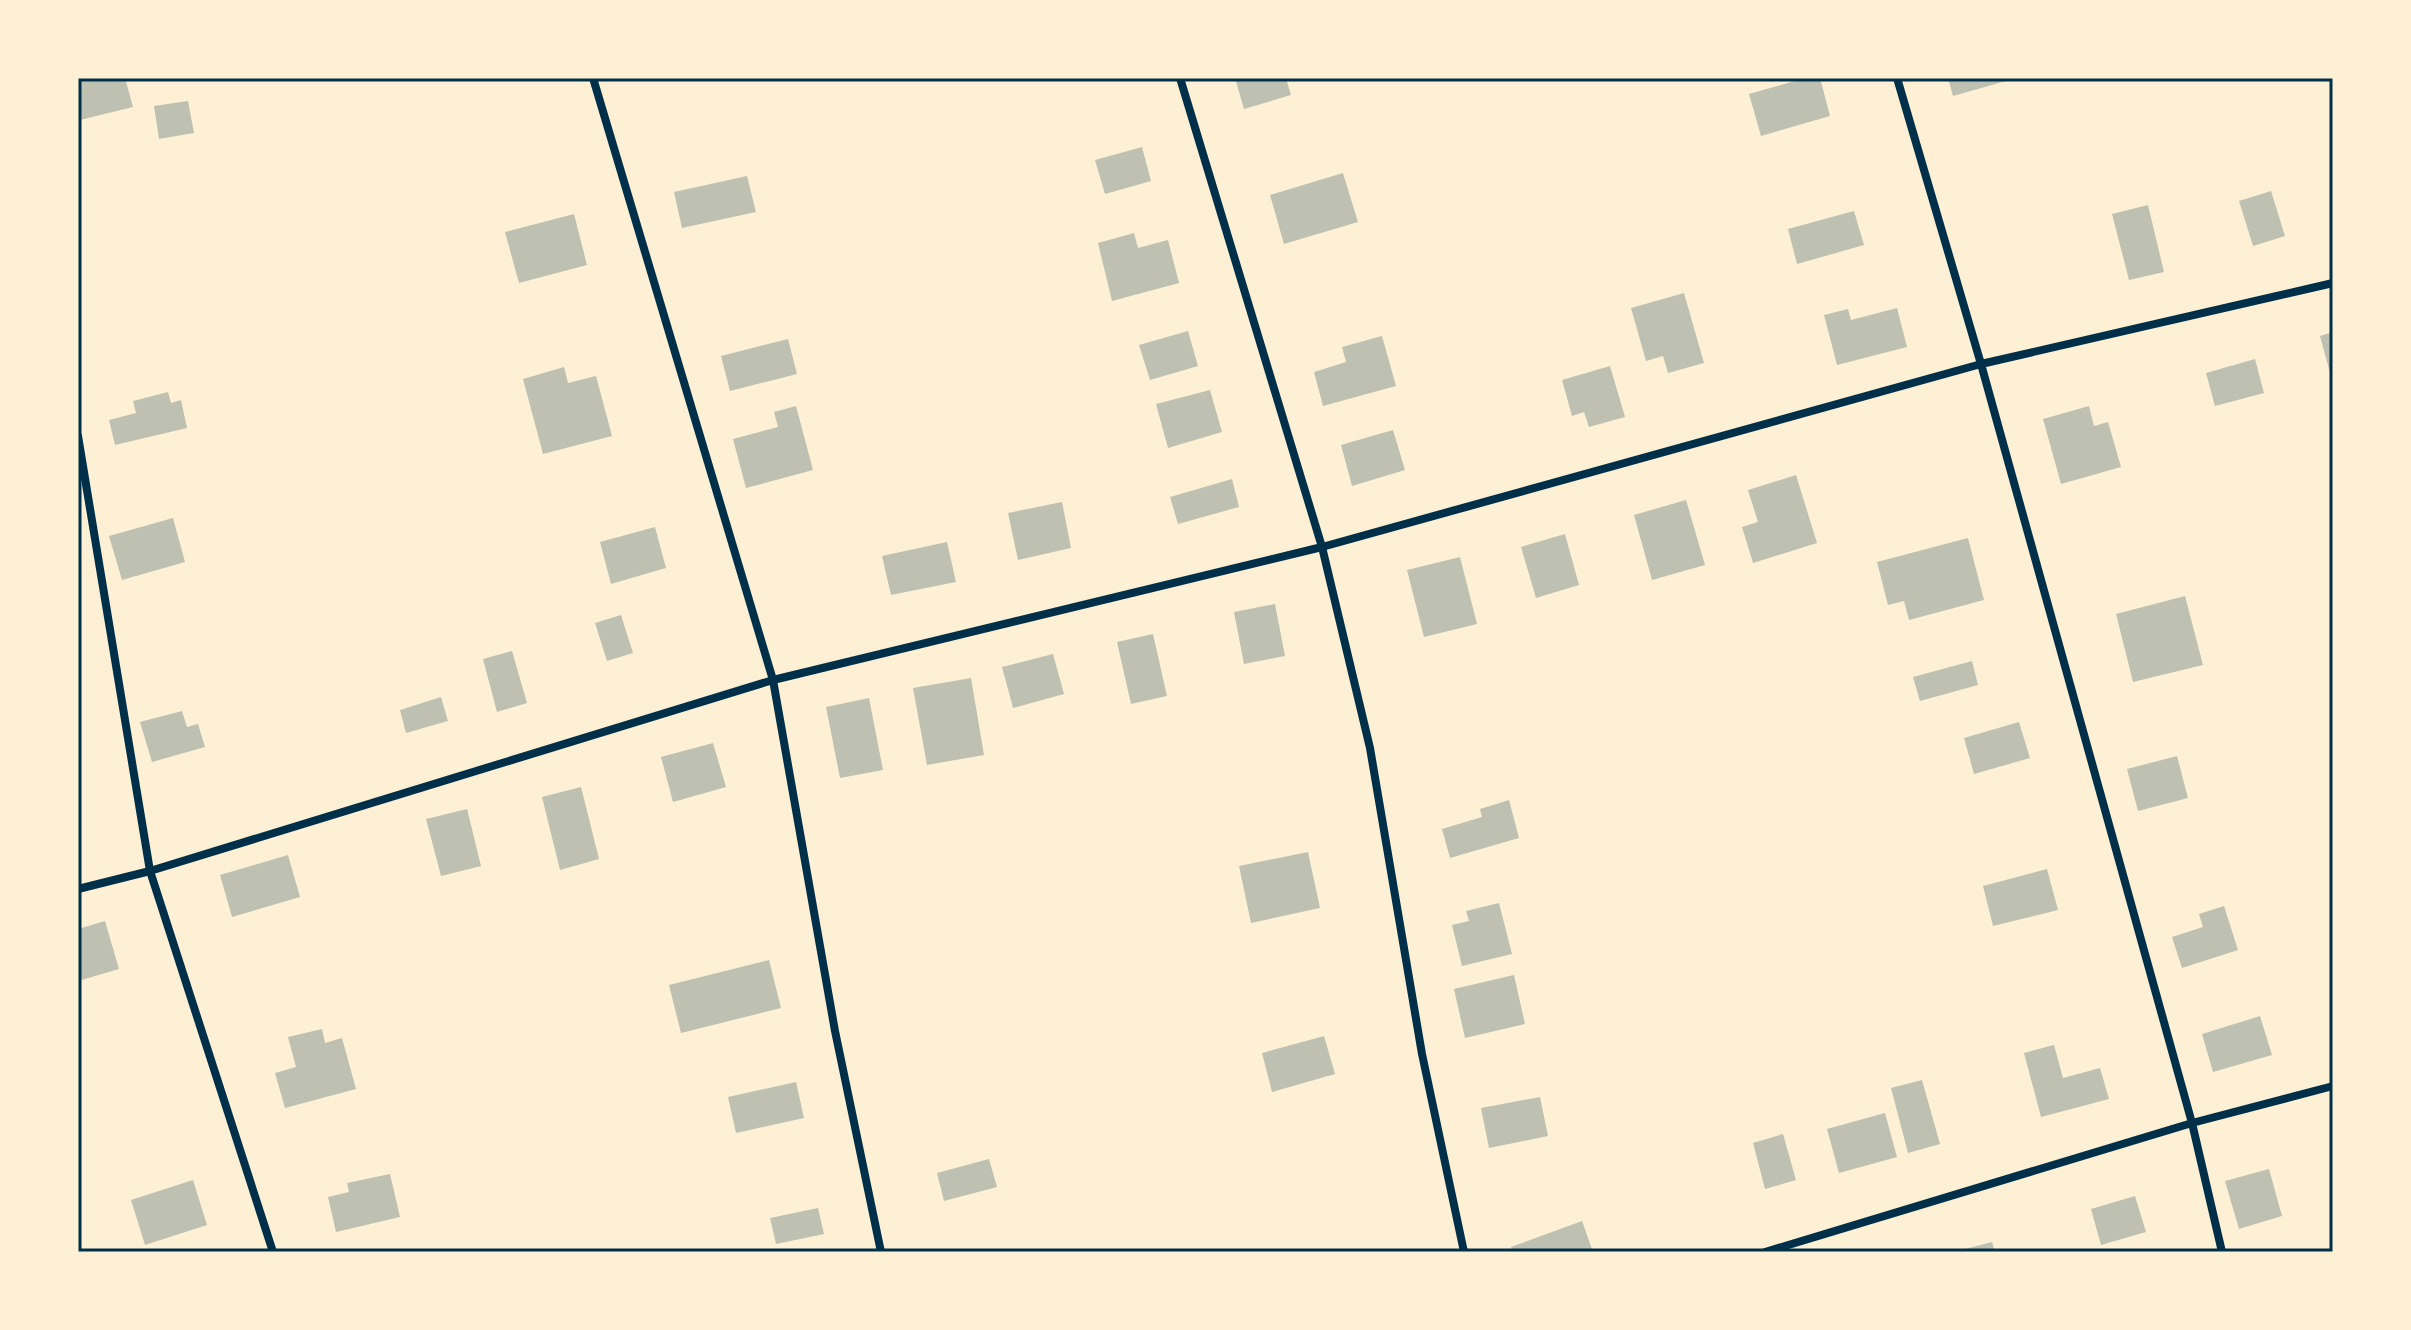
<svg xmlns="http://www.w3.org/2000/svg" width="2411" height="1330" font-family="'Source Sans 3',sans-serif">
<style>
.building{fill:#bec0b2}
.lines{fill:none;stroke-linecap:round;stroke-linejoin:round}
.minor{stroke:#003049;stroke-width:8}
.neatline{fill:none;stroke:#003049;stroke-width:3}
</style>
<rect width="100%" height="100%" fill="#fdf0d5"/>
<path class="building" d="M 78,78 L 125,78 L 133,107 L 80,120 Z
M 1235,78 L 1286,78 L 1291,95 L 1244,109 Z
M 1806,78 L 1820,78 L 1830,116 L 1761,136 L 1749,94 Z
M 1948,78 L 2013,78 L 2013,79 L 1953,96 Z
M 188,101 L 194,133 L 159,139 L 154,106 Z
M 1142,147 L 1151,181 L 1105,194 L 1095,160 Z
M 1343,173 L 1358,222 L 1284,244 L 1270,195 Z
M 747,176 L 756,212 L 682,228 L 674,192 Z
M 2271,191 L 2285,236 L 2253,246 L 2239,201 Z
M 2148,205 L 2164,272 L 2129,280 L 2112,214 Z
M 1854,211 L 1864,245 L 1797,264 L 1788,229 Z
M 574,214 L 587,265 L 519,283 L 505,232 Z
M 1134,233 L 1138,248 L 1168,240 L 1179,283 L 1112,301 L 1098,243 Z
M 1684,293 L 1704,363 L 1668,373 L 1663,356 L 1646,361 L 1631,308 Z
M 1897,308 L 1907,347 L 1837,365 L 1824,315 L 1848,309 L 1851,320 Z
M 1188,331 L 1198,366 L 1150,380 L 1139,345 Z
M 2333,332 L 2333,380 L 2332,380 L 2320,336 Z
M 1382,336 L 1396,386 L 1323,406 L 1314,372 L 1346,362 L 1342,347 Z
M 788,339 L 797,374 L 730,391 L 721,356 Z
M 2255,359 L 2264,393 L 2215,406 L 2206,373 Z
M 1610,366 L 1625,417 L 1589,427 L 1584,412 L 1572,416 L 1562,380 Z
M 564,367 L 568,383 L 596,376 L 612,436 L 543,454 L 523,379 Z
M 1210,390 L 1222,432 L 1168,448 L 1156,404 Z
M 168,392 L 171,403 L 181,400 L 187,428 L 115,445 L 109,420 L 136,413 L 133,401 Z
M 796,406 L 813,470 L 746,488 L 733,439 L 778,427 L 774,412 Z
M 2089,406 L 2094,426 L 2108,422 L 2121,467 L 2061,484 L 2043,419 Z
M 1393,430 L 1405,470 L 1352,486 L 1341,445 Z
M 1796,475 L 1817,543 L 1753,563 L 1742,527 L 1758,522 L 1748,490 Z
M 1232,479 L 1239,507 L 1178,524 L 1170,497 Z
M 1686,500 L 1705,565 L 1652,580 L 1634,515 Z
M 1062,502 L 1071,548 L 1018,560 L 1008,513 Z
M 173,518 L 185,562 L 122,580 L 109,536 Z
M 655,527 L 666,568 L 611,584 L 600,542 Z
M 1565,534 L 1579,585 L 1536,598 L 1521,547 Z
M 1968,538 L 1984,600 L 1909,620 L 1904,601 L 1888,605 L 1877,562 Z
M 947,542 L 956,582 L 891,595 L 882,556 Z
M 1460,557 L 1477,624 L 1424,637 L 1407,570 Z
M 2185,596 L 2203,665 L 2133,682 L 2116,614 Z
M 1275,604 L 1285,656 L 1244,664 L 1234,612 Z
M 621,615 L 633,653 L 607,661 L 595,623 Z
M 1153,634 L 1167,696 L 1131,704 L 1117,642 Z
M 512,651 L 527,703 L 497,712 L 483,659 Z
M 1053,654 L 1064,694 L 1013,708 L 1002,667 Z
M 1972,661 L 1978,685 L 1920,701 L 1913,677 Z
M 971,678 L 984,755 L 927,765 L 913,688 Z
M 441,697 L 448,721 L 406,733 L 400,710 Z
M 869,698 L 883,770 L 840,778 L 826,707 Z
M 182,711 L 187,727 L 198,724 L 205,747 L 152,762 L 140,722 Z
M 2019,722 L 2030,758 L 1974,774 L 1964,738 Z
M 713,743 L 726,787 L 673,802 L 661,757 Z
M 2177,756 L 2188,798 L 2138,811 L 2127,769 Z
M 581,787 L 599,859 L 560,870 L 542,797 Z
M 1509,800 L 1519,838 L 1450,858 L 1442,829 L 1482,817 L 1480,809 Z
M 467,809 L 481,866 L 441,876 L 426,819 Z
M 1308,852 L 1320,908 L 1251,923 L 1239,866 Z
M 288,855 L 300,897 L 232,917 L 220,875 Z
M 2047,869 L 2058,910 L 1993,926 L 1983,886 Z
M 1499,903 L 1512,954 L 1462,966 L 1452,925 L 1469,921 L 1466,911 Z
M 2224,906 L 2238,950 L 2182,968 L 2172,937 L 2203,927 L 2199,914 Z
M 105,921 L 119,969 L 78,981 L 78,929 Z
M 769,960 L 781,1008 L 681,1033 L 669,985 Z
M 1514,975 L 1525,1024 L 1465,1038 L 1454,989 Z
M 2260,1016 L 2272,1055 L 2213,1072 L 2202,1034 Z
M 322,1029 L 325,1043 L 342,1038 L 356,1089 L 285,1108 L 275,1073 L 296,1067 L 288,1037 Z
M 1324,1036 L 1335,1074 L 1272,1092 L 1262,1053 Z
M 2054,1045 L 2063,1078 L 2100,1068 L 2109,1099 L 2041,1117 L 2024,1053 Z
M 1922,1080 L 1940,1144 L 1908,1153 L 1891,1088 Z
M 796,1082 L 804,1118 L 736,1133 L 728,1097 Z
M 1540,1097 L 1548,1136 L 1489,1148 L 1481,1108 Z
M 1885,1113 L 1897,1157 L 1839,1173 L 1827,1129 Z
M 1783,1134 L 1796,1180 L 1765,1189 L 1753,1143 Z
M 989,1159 L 997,1187 L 944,1201 L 937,1173 Z
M 2269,1169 L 2282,1216 L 2239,1229 L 2225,1181 Z
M 390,1174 L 400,1217 L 336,1232 L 328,1197 L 349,1192 L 347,1183 Z
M 193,1180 L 207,1225 L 145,1245 L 131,1200 Z
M 2135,1196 L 2146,1232 L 2101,1245 L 2091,1209 Z
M 818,1208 L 824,1234 L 776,1244 L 770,1218 Z
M 1582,1221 L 1593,1252 L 1512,1252 L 1511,1247 Z
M 1992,1242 L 1995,1252 L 1965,1252 L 1965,1249 Z"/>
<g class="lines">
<path class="minor" d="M 593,78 L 773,680 L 835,1031 L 881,1252
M 1180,78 L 1322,547 L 1370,748 L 1422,1054 L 1464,1252
M 1897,78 L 1981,364 L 2192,1123 L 2222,1252
M 78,436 L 150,871 L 273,1252
M 78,889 L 150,871 L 773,680 L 1322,547 L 1981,364 L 2333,283
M 1765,1252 L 2192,1123 L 2333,1086"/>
</g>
<rect width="2411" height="1330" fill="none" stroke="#fdf0d5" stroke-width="160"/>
<rect x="80" y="80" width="2251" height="1170" class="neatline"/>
</svg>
